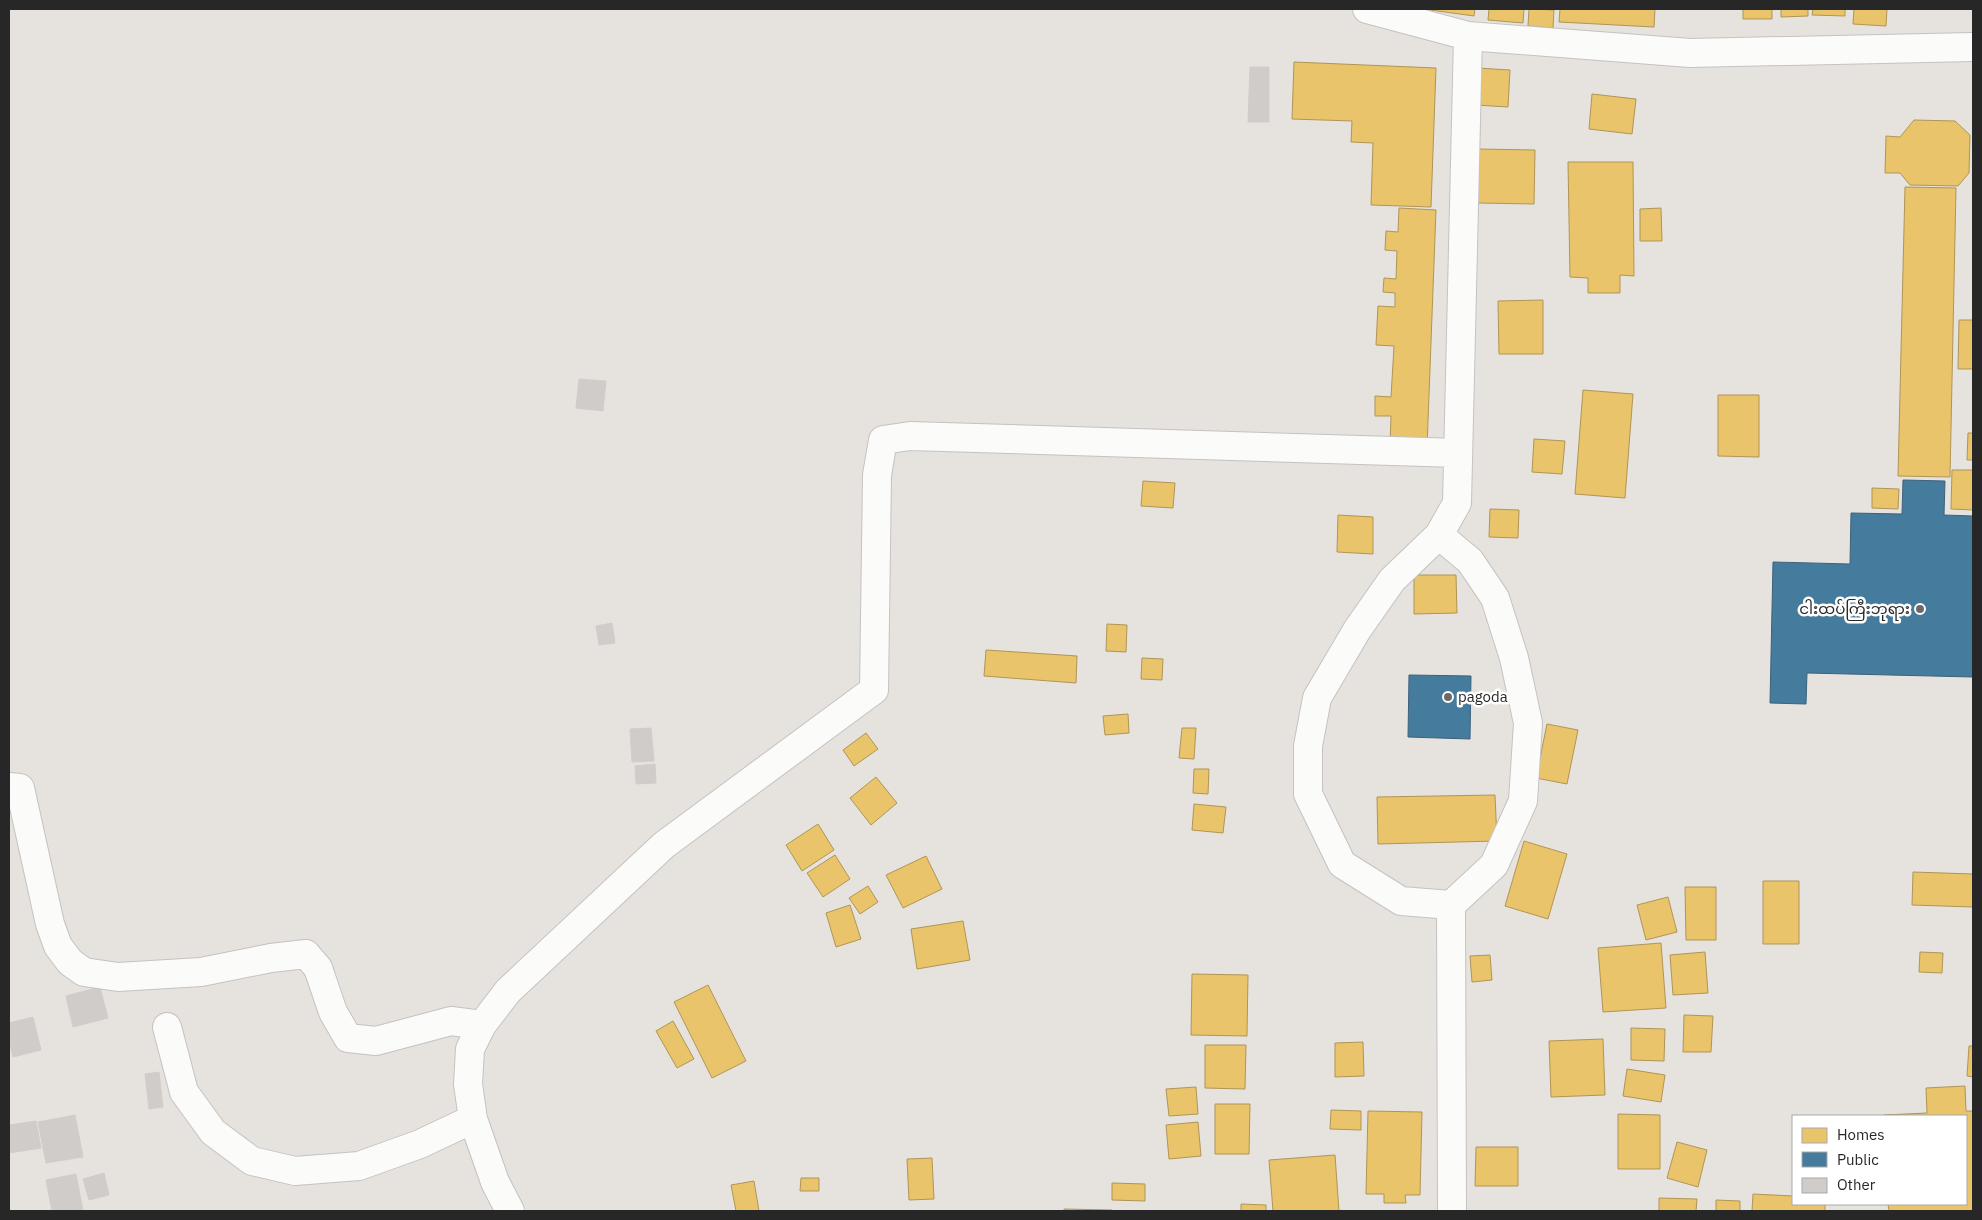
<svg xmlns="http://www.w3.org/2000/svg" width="1982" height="1220" font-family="'IBM Plex Sans','Noto Sans Myanmar',sans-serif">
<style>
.homes{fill:#e9c46a;stroke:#af9556}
.public{fill:#457b9d;stroke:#3c627a}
.building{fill:#cfccc9;stroke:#d0ceca}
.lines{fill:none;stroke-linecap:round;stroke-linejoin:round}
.minor-casing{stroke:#c4c2c3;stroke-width:30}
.minor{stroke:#fbfbfa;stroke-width:28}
.poi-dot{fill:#6a6967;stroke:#fff;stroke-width:2}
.labels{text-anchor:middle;stroke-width:5;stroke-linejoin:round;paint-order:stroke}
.poi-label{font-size:15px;fill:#272727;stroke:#fff;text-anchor:end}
</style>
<rect width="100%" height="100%" fill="#e6e3de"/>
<path class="homes" d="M 1423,9 L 1475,9 L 1474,16 Z
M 1489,9 L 1524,9 L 1523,23 L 1488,20 Z
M 1529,9 L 1554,10 L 1553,28 L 1528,26 Z
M 1560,9 L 1655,9 L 1654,27 L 1559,22 Z
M 1743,9 L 1772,9 L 1772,19 L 1743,19 Z
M 1781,9 L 1808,9 L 1808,16 L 1781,17 Z
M 1813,9 L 1845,9 L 1845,16 L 1812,15 Z
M 1854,9 L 1887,9 L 1886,26 L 1853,24 Z
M 1294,62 L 1436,68 L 1431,207 L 1371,205 L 1373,143 L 1351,142 L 1352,121 L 1292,119 Z
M 1477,68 L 1510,70 L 1508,107 L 1475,105 Z
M 1592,94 L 1636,99 L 1632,134 L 1589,129 Z
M 1914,120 L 1955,121 L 1970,135 L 1969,173 L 1958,186 L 1910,185 L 1900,173 L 1885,173 L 1886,136 L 1900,137 Z
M 1479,149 L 1535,150 L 1534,204 L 1478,203 Z
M 1568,162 L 1633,162 L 1634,276 L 1620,275 L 1620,293 L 1588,293 L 1588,278 L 1570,277 Z
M 1905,187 L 1956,188 L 1950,477 L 1898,476 Z
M 1399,208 L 1436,210 L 1427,448 L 1390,446 L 1391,416 L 1375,416 L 1375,396 L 1391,397 L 1394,346 L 1376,345 L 1378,306 L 1395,307 L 1395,293 L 1383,292 L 1384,278 L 1396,279 L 1397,251 L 1385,250 L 1386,231 L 1398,232 Z
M 1661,208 L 1662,241 L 1640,241 L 1640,209 Z
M 1543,300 L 1543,354 L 1499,354 L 1498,301 Z
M 1959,320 L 1973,320 L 1973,369 L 1958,369 Z
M 1583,390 L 1633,394 L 1625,498 L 1575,494 Z
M 1718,395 L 1759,395 L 1759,457 L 1718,456 Z
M 1968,433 L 1973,433 L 1973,460 L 1967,460 Z
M 1534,439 L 1565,441 L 1562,474 L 1532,472 Z
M 1952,470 L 1973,470 L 1973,510 L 1951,509 Z
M 1143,481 L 1175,483 L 1173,508 L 1141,506 Z
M 1872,488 L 1899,489 L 1898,509 L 1872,508 Z
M 1490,509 L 1519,510 L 1518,538 L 1489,537 Z
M 1338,515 L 1373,517 L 1373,554 L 1337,552 Z
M 1414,575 L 1456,575 L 1457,613 L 1414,614 Z
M 1107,624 L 1127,625 L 1126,652 L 1106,651 Z
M 986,650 L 1077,656 L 1076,683 L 984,676 Z
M 1142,658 L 1163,659 L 1162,680 L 1141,679 Z
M 1128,714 L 1129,733 L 1105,735 L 1103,716 Z
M 1547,724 L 1578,730 L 1567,784 L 1536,778 Z
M 1182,728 L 1196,728 L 1194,759 L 1179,758 Z
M 866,733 L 878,749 L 854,766 L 843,750 Z
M 1194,769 L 1209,769 L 1208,794 L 1193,793 Z
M 876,777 L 897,803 L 871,825 L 850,798 Z
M 1495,795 L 1497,841 L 1378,844 L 1377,797 Z
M 1194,804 L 1226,807 L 1223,833 L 1192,830 Z
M 818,824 L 834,850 L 802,871 L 786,845 Z
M 1524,841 L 1567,854 L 1548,919 L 1505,906 Z
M 835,855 L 850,879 L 823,897 L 807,873 Z
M 926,856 L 942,889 L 903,908 L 886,875 Z
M 1913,872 L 1973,874 L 1973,907 L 1912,905 Z
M 1763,881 L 1799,881 L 1799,944 L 1763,944 Z
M 868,886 L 878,902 L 860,914 L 849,898 Z
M 1685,887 L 1716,887 L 1716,940 L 1686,940 Z
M 1668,897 L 1677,932 L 1646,940 L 1637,905 Z
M 850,905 L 861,939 L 836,947 L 826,913 Z
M 963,921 L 970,960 L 917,969 L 911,929 Z
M 1661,943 L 1666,1008 L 1603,1012 L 1598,948 Z
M 1705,952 L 1708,993 L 1673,995 L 1670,955 Z
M 1920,952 L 1943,953 L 1942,973 L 1919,972 Z
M 1490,955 L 1492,980 L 1472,982 L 1470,956 Z
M 1192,974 L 1248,975 L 1247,1036 L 1191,1035 Z
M 708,985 L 746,1061 L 712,1078 L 674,1002 Z
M 1684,1015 L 1713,1016 L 1711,1052 L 1683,1052 Z
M 673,1021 L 694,1059 L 677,1068 L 656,1031 Z
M 1631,1028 L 1665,1029 L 1664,1061 L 1631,1060 Z
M 1603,1039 L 1605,1095 L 1551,1097 L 1549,1041 Z
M 1363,1042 L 1364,1076 L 1335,1077 L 1335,1043 Z
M 1205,1045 L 1246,1045 L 1245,1089 L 1205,1088 Z
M 1969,1046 L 1973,1046 L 1973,1077 L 1967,1076 Z
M 1627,1069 L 1665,1075 L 1661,1102 L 1623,1096 Z
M 1965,1086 L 1966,1111 L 1973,1111 L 1973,1211 L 1889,1211 L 1888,1204 L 1966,1204 L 1966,1116 L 1884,1115 L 1927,1113 L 1926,1088 Z
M 1196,1087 L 1198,1114 L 1169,1116 L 1166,1089 Z
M 1215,1104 L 1250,1104 L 1249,1154 L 1215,1154 Z
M 1331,1110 L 1361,1111 L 1361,1130 L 1330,1129 Z
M 1368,1111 L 1422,1112 L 1420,1195 L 1405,1195 L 1406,1203 L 1384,1203 L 1384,1194 L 1366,1194 Z
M 1618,1114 L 1660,1115 L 1660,1169 L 1618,1169 Z
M 1198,1122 L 1201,1156 L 1169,1159 L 1166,1125 Z
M 1677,1142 L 1707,1150 L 1698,1187 L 1667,1178 Z
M 1476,1147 L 1518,1147 L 1518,1186 L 1475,1186 Z
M 1335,1155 L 1339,1211 L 1273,1211 L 1269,1160 Z
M 932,1158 L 934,1199 L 909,1200 L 907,1159 Z
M 801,1178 L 819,1178 L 819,1191 L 800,1191 Z
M 754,1181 L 759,1211 L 736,1211 L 731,1185 Z
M 1112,1183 L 1145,1184 L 1145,1201 L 1112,1200 Z
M 1753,1194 L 1793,1196 L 1793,1204 L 1825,1204 L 1825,1211 L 1752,1211 Z
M 1659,1198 L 1697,1199 L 1696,1211 L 1659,1211 Z
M 1716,1200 L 1740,1201 L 1740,1211 L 1716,1211 Z
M 1241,1204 L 1266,1205 L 1266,1211 L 1241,1211 Z
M 1064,1209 L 1112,1210 L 1112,1211 L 1064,1211 Z"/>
<path class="public" d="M 1903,480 L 1945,481 L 1944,515 L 1973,516 L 1973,677 L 1807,673 L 1806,704 L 1770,703 L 1773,562 L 1850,564 L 1851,513 L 1902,514 Z
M 1409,675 L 1471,676 L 1470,739 L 1408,737 Z"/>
<path class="building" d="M 1250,67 L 1269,67 L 1269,122 L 1248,122 Z
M 579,379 L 606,381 L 603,411 L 576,408 Z
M 612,623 L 615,643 L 599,645 L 596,626 Z
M 651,728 L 654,761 L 632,762 L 630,729 Z
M 655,764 L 656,783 L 636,784 L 635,766 Z
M 100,987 L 108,1018 L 73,1027 L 66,996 Z
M 33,1017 L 41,1050 L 13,1057 L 9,1039 L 9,1023 Z
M 159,1072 L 163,1107 L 149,1109 L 145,1074 Z
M 75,1115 L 83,1157 L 46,1163 L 38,1122 Z
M 36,1121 L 41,1148 L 9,1153 L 9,1125 Z
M 104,1173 L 109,1195 L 89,1200 L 83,1179 Z
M 76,1174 L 83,1211 L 52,1211 L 46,1180 Z"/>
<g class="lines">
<g class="minor-casing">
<path id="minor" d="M 1367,9 L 1468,36 L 1690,53 L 1973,47
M 1439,535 L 1470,561 L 1495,598 L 1514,658 L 1528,723 L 1523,801 L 1494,865 L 1451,905
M 9,787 L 20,788 L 50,924 L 58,946 L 70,962 L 84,972 L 118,977 L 201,972 L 271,958 L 306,954 L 318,968 L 333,1012 L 348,1038 L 376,1041 L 451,1021 L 482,1025
M 167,1027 L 184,1092 L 213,1132 L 252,1161 L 295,1171 L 359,1166 L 420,1144 L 473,1119
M 510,1211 L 495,1182 L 473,1119 L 468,1084 L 470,1049 L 482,1025 L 508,991 L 664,845 L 874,690 L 877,475 L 883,440 L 910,436 L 1458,453
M 1452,1211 L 1451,905 L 1401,901 L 1342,864 L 1308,794 L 1308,746 L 1317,698 L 1357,630 L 1392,580 L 1439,535 L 1457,503 L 1468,36"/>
</g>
<use href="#minor" class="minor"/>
</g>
<g class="poi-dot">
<circle cx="1920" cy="609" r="5"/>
<circle cx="1448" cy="697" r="5"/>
</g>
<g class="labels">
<g class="poi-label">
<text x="1910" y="614">ငါးထပ်ကြီးဘုရား</text>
<text x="1458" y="702" text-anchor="start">pagoda</text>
</g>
</g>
<rect width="1982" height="1220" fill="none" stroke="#272727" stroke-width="20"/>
<rect x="1792" y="1115" width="175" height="90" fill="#ffffff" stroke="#a9a9a9"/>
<rect x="1802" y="1128" width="25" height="15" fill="#e9c46a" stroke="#a9a9a9"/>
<text x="1837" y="1140" font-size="15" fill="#272727">Homes</text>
<rect x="1802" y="1152" width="25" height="15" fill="#457b9d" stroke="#a9a9a9"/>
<text x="1837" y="1165" font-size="15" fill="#272727">Public</text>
<rect x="1802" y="1178" width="25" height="15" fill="#cfccc9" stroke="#a9a9a9"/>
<text x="1837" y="1190" font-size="15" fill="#272727">Other</text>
</svg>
